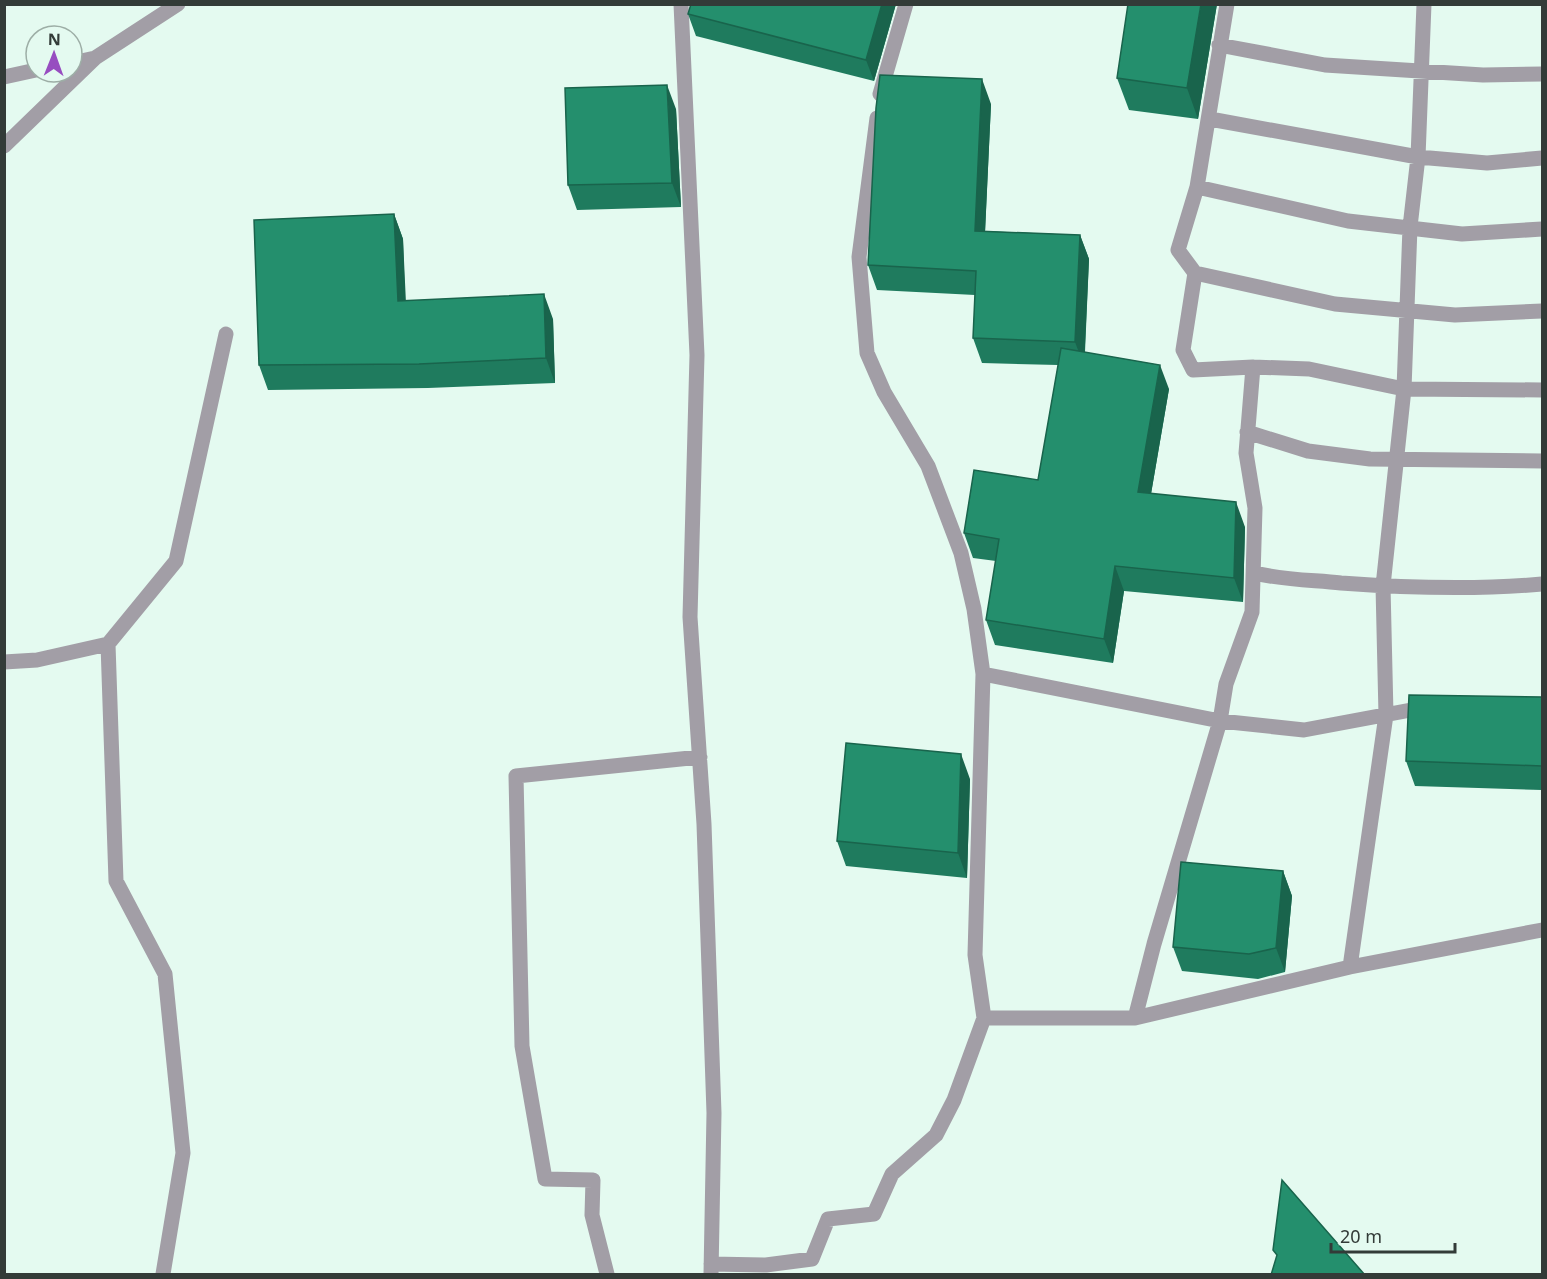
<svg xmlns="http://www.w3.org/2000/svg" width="1547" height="1279" font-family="'Noto Sans',sans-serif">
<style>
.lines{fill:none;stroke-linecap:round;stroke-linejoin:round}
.street{stroke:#a29ea6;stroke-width:15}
.wall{fill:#1f7b5e}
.shaded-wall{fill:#19644c}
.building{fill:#248f6d;stroke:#19644c;stroke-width:1.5}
</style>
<rect width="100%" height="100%" fill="#e4faf0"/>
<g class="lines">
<path class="street" d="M 681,4 L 697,355 L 690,617 L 704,824 L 714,1113 L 711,1274
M 1219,45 L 1325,65 L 1483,75 L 1542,74
M 72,63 L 95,58 L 178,4
M 4,77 L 36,70
M 880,94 L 906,4
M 877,118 L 859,257 L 867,353 L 884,392 L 928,466 L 961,553 L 974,609 L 983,674 L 975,955 L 984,1018 L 1135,1018 L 1350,967 L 1386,715 L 1383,586 L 1404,389 L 1410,227 L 1418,157 L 1424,4
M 1210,119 L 1418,157 L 1487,163 L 1542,158
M 4,146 L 95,58
M 1197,187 L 1348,221 L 1462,234 L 1542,229
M 1195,273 L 1335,304 L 1455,315 L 1542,311
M 1253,367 L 1309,369 L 1404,389 L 1542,390
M 1247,432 L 1308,451 L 1370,459 L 1542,461
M 1255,573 C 1283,580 1312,580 1341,583 C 1408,588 1476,590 1542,584
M 108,644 L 116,881 L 165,974 L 183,1153 L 163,1274
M 4,662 L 37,660 L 108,644 L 176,561 L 226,334
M 983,674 L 1220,721 L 1304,730 L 1411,710 L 1429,711
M 1350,967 L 1542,930
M 1135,1018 L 1154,944 L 1220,721 L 1226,684 L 1252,612 L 1255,508 L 1246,453 L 1253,367 L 1193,370 L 1183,350 L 1195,273 L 1178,250 L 1197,187 L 1227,4
M 711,1264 L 766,1265 L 812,1259 L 828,1219 L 874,1214 L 892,1174 L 936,1135 L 954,1100 L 984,1018
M 607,1274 L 592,1215 L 593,1180 L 545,1179 L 522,1046 L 516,776 L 700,757"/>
</g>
<path class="wall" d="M 691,4 L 896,4 L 874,81 L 696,36 L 688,14 Z
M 1217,4 L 1198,119 L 1129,110 L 1117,78 Z
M 991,104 L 985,231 L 1080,235 L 1089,259 L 1085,352 L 1169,389 L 1151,494 L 1245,527 L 1243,602 L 1124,591 L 1113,663 L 995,645 L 986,620 L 996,561 L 973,558 L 964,533 L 1038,480 L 1058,365 L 982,363 L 973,338 L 975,295 L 877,290 L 868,265 Z
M 676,109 L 681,207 L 577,210 L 568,185 Z
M 394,214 L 403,239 L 405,300 L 553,319 L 555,383 L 428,388 L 268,390 L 259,365 Z
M 1542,697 L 1542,790 L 1415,786 L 1406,761 Z
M 970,779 L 967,878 L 846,866 L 837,841 Z
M 1283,871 L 1292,896 L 1285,972 L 1258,979 L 1182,971 L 1173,947 Z"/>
<path class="shaded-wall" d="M 882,4 L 896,4 L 874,81 L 866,60 Z
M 1201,4 L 1217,4 L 1198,119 L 1187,88 Z
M 982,79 L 991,104 L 984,255 L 975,231 Z
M 667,85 L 676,109 L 681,207 L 672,183 Z
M 394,214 L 403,239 L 407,325 L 398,301 Z
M 1080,235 L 1089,259 L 1084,366 L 1075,342 Z
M 544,294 L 553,319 L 555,383 L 546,358 Z
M 1160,365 L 1169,389 L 1147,517 L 1138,492 Z
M 1236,502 L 1245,527 L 1243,602 L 1234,578 Z
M 1115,566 L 1124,591 L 1113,663 L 1104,639 Z
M 961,754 L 970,779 L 967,878 L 958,853 Z
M 1283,871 L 1292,896 L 1285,972 L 1276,948 Z"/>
<path class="building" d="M 691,4 L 882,4 L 866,60 L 688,14 Z
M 1128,4 L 1201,4 L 1187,88 L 1117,78 Z
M 880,75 L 982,79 L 975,231 L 1080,235 L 1075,342 L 973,338 L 976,271 L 868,265 L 876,108 Z
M 667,85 L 672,183 L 568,185 L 565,88 Z
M 394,214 L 398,301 L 544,294 L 546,358 L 419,364 L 259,365 L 254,220 Z
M 1061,348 L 1160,365 L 1138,492 L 1236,502 L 1234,578 L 1115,566 L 1104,639 L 986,620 L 999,539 L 964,533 L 974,470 L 1038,480 Z
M 1409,695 L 1542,697 L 1542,766 L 1406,761 Z
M 846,743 L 961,754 L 958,853 L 837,841 Z
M 1181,862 L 1283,871 L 1276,948 L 1249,954 L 1173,947 Z
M 1282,1180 L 1365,1275 L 1271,1275 L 1277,1255 L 1273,1250 Z"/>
<rect width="1547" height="1279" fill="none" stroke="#333b38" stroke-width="12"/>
<g transform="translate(54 54) rotate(1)"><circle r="28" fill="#e4faf0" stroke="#9daea6" stroke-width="1.5"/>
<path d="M0-4.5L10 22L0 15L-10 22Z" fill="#974dc0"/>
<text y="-9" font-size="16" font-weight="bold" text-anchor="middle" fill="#333b38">N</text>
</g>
<path d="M1331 1243v9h124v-9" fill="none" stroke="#333b38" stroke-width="3"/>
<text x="1340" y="1243" font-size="18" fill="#333b38" stroke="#e4faf0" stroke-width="4.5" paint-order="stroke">20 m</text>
</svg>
